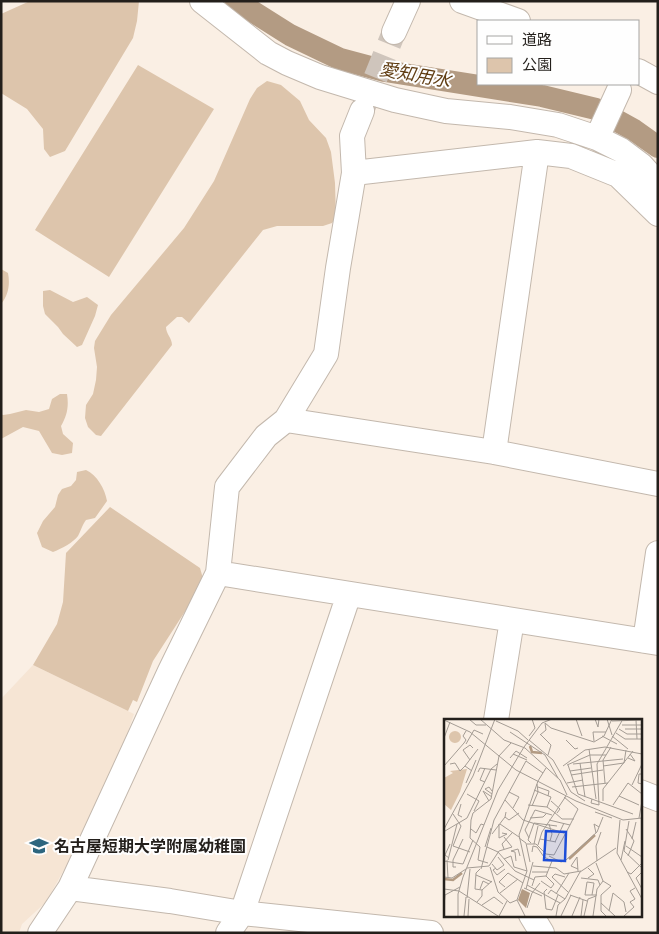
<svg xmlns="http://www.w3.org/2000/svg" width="659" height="934" font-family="'Sofia Sans Condensed','Noto Sans JP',sans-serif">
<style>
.built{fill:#f6e5d4}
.green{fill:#ddc5ac}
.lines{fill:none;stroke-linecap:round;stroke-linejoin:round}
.canal{stroke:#b39b83;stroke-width:22}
.minor-tunnel{stroke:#cfc5bc;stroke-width:24;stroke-dasharray:24 12;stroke-linecap:butt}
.minor-casing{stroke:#c3b8ad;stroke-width:26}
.minor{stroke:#fff;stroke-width:24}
.labels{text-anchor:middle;stroke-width:4;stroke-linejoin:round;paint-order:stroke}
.poi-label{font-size:16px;font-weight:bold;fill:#231f1b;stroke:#fefefe;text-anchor:start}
.water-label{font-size:18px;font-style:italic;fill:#613e14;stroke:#fefefe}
.inset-river{fill:none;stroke:#b39b83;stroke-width:2.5}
.inset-road{fill:none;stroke:#a49c94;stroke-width:1}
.view{fill:#1d4ed8;fill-opacity:0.15;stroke:#1d4ed8;stroke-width:2.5}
.inset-edge{fill:none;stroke:#231f1b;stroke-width:2.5}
</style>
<rect width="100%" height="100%" fill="#faefe4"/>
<path class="built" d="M 33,665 L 134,714 L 108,790 L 46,902 L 22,924 L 19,933 L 1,933 L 1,699 Z"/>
<path class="green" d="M 30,1 L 139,1 L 137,21 L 133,38 L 65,151 L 50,157 L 44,149 L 43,129 L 27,109 L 1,93 L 1,14 Z
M 138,65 L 214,109 L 109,277 L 35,230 Z
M 267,81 L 281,85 L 300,101 L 309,120 L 326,138 L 331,152 L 335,183 L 336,218 L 332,223 L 323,226 L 277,226 L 263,230 L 189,323 L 182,317 L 177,317 L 166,327 C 166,334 172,338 172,345 L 101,436 L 96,435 L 88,427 L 85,418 L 86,405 L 93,394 L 96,380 L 97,367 L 94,348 L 95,341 L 111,315 L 184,228 L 214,181 L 250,99 L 257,88 Z
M 1,269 L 8,273 C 10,283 9,295 1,304 Z
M 50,290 L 73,302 L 87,297 L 98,305 L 95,316 L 82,345 L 77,347 L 63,334 L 58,327 L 45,314 L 43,306 L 43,291 Z
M 60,394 L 67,394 C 69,407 67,416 61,426 L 63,434 L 73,443 L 72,453 L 62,455 L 52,453 L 39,431 L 23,427 L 1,439 L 1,414 L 3,415 L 10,414 L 26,410 L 39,412 L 49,409 L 52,399 Z
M 86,470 C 97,475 105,489 107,501 L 95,518 L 86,520 C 82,525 81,531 78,536 C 74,542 61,549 53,552 L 42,547 L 37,533 L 43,521 L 55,507 L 58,495 L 62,489 L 71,486 L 76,480 L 77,472 Z
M 110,507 L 200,568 L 204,582 L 153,661 L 137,702 L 133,700 L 128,711 L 33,665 L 57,624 L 63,602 L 66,553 Z"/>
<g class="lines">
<path class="canal" d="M 236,1 L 290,35 L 340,59 L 385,71 L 542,96 L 596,109 L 634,130 L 658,147"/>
<path class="minor-tunnel" d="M 362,111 L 394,32"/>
<g class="minor-casing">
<path id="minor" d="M 202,1 L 268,53 L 287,63 L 320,77 L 395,100 L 446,111 L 510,117 L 558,125 L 597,138 L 621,150 L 641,165 L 658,184
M 462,1 L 518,21
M 394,32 L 408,1
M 638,71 L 658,82
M 597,138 L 619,90
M 354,173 L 352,136 L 362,111
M 286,420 L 494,452 L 658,484
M 494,452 L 537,152
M 218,573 L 658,643
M 645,641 L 658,553
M 496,720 L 512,620
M 640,792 L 658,799
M 70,888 L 170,901 L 242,913 L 431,933
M 531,915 L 542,933
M 40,933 L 70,888 L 170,671 L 218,573 L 227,487 L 266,436 L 286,420 L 326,354 L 338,268 L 354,173 L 537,152 L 571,156 L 618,175 L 658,214
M 228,933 L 242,913 L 349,594"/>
</g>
<use href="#minor" class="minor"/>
</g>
<defs>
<g id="school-bare" transform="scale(1.5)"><path d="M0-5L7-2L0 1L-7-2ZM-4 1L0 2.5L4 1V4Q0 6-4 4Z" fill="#2d667f" stroke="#fefefe" stroke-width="2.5" paint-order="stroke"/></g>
</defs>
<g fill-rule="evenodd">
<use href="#school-bare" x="39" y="846"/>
</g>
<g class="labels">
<g class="poi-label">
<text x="54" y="852">名古屋短期大学附属幼稚園</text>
</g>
<g class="water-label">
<text transform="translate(415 75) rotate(10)" y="6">愛知用水</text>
</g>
</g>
<g transform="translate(444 719)">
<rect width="198" height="198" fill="#faefe4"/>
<path d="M5 18a6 6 0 1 1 12 0a6 6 0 1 1-12 0ZM 23,50 L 16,73 L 7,91 L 0,85 L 0,59 L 9,54 L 6,52 Z" fill="#ddc5ac"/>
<path d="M 78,170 L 86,174 L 82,189 L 74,181 Z" fill="#b39b83"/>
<path class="inset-river" d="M 86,27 L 88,33 L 98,34M 125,140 L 151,116M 0,160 L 9,161 L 18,154"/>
<path class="inset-road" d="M 25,0 L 32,6 L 42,6M 36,0 L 60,21 L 81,29 L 116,61 L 123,76M 132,0 L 138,17M 151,0 L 154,8 L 155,0M 163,0 L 168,16M 0,1 L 26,13 L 72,51 L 132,82 L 179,101 L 198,99M 192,1 L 193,20M 52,2 L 74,12 L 84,21M 168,2 L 198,1M 178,6 L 198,6M 175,10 L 183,15 L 198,15M 181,10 L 198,10M 66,13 L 101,36 L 114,59M 172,14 L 181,20 L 198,20M 96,15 L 107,26 L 104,36M 96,16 L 102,11 L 101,4 L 107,9 L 150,23 L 160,17 L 168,0M 85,17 L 91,9 L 88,0M 158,17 L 173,25M 168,17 L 184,30M 0,19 L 6,3M 85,21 L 109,41 L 127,73 L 141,82M 122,21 L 131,30 L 134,29M 150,22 L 149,13 L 162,13M 22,25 L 30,11 L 39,15M 80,28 L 98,4 L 108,0M 145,30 L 152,80M 69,35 L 83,41M 66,39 L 72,32 L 83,39M 184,39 L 191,42 L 186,35M 26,41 L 19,31 L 26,26 L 29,29M 136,44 L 141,78M 6,45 L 11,44 L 16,52 L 21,47M 129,45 L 179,40M 123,46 L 146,36 L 162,36M 124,46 L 134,75 L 189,95M 0,47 L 20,24 L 22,21 L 19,17 L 22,12M 119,47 L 141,31 L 161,28 L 198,35M 159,47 L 180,44 L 182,31M 68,48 L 80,28M 41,49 L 36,61 L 41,63M 28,52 L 21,47 L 34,30M 126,52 L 147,49M 34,53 L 36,49 L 52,51M 198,55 L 195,55 L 194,64 L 198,65M 127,56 L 159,51M 22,64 L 32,41M 123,64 L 139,61M 161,64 L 159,41 L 167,28M 188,66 L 198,45M 94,68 L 105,72 L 104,77M 128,68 L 164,64M 90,71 L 107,78 L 103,88M 65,73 L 75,78 L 69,89M 23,75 L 35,82 L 30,92M 48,75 L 41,70 L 45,68 L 48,72M 175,77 L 195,86M 120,78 L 134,90 L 126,106M 148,80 L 147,84 L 155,86 L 153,45 L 179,0M 61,81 L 79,101 L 120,114M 45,82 L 39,72 L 48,78M 107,82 L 116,90 L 113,94M 159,82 L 159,70 L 189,32M 17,85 L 14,96 L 18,98M 84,86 L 103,88 L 110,93M 169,86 L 184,64 L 198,75M 88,87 L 94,73 L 93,65M 91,91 L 108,96M 110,93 L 118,100 L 130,100M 151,93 L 168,99M 61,98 L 65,101 L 75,94M 86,99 L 99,98 L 102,95M 195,99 L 198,82M 176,101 L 173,134 L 198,180M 185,102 L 180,132 L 198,149M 55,105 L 55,119 L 63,115 L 58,114M 56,105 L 75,118M 105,105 L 108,115 L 106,122M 0,110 L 29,57 L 51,0M 27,110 L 32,114 L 37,105 L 40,106M 182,110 L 190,122 L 184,137M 1,112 L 23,99 L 47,50 L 53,45M 152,114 L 150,105 L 155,108M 48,115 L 61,98 L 62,93M 75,119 L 82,124 L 86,143M 85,119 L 81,111 L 91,91M 96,120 L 112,123M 188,120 L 192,103M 111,123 L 120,104M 87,124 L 84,121 L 90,104 L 113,107M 83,125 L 92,125 L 102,135 L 110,136 L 126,106 L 105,101M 90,125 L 94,107M 94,126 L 98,113 L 122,77M 9,127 L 17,107 L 9,95M 9,127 L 26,133M 182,127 L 198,138M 41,128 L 47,109M 43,128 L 54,133 L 71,152 L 90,161M 60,130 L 58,125 L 68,114M 105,137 L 117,143 L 122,141 L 153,113 L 159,98M 5,139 L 1,136 L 6,125M 60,140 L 67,137 L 70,148 L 83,152M 3,141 L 4,159M 4,141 L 13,105M 177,141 L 181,122M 0,142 L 19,145 L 29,121M 72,142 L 71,133 L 67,132 L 74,130 L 76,137M 153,142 L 152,127 L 157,113M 44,144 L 34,141 L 36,128 L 26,119 L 27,101 L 29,94 L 47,80 L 55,37 L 67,24M 152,144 L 159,162M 48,145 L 53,151 L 60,146 L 54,138M 89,147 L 112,149 L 120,155 L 137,152M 12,148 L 9,148 L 9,141 L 19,120M 46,148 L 54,173 L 66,184 L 73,181M 23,149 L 45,147 L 55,132 L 68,128 L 60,118M 52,149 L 49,151 L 53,156 L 61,150M 144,149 L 150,155 L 144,159M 36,150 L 32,154 L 31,170 L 38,171M 37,150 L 50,101 L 82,42 L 99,54M 134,150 L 127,147 L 133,138 L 134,152M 88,153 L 104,153M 183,153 L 187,155 L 198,144M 197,154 L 192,159 L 198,170M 32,156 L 48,163M 0,158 L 8,159 L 22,150M 121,158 L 111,155 L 108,158 L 124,173M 137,159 L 154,161 L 156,166M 97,162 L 107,169 L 110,165 L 102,157M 83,166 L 116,184M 88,167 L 91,158 L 102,157 L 108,142 L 100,138 L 93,128 L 89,127 L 88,133M 61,168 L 55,163 L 64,154 L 79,164M 80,169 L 98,177M 0,170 L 15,172 L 54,197M 36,170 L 39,162 L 45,165M 82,170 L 89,143M 103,170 L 100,173 L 102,190 L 108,191 L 114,176M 56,174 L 74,160M 104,175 L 107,171 L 121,180M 112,175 L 125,154M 126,176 L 143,182M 148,176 L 150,164 L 143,163 L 141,176 L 153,176M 157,176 L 167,167 L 159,162M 157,176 L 157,192 L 162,197M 23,179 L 26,150M 33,183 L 38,177 L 38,171 L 48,162M 157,184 L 171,197M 38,186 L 50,178 L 59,185M 0,187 L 1,176 L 16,168M 83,189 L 88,174 L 96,164M 165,192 L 169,174 L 180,183 L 182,193M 14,197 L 14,175 L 19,158 L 54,71 L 68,48M 20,197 L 22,178M 24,197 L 25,180M 55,197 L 63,182M 81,197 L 73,181 L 83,152 L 75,116 L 94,62 L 102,49M 112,197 L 114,186 L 121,180 L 136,153 L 172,129M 117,197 L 127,176M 128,197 L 136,178M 137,197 L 139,181M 140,197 L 144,180 L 152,177M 149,197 L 153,170 L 159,162M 180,197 L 190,188 L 186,183 L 191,180 L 186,172 L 191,169"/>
<path class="view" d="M 102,112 L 122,113 L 121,142 L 100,141 Z"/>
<rect width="198" height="198" class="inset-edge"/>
</g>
<rect width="659" height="934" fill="none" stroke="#231f1b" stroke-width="5"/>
<rect x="477" y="20" width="162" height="65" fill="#fefefe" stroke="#a6a5a3"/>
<rect x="487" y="36" width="25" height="8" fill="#ffffff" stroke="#a6a5a3"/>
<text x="522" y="45" font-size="15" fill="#231f1b">道路</text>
<rect x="487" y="58" width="25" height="15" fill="#ddc5ac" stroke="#a6a5a3"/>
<text x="522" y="70" font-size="15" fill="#231f1b">公園</text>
</svg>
